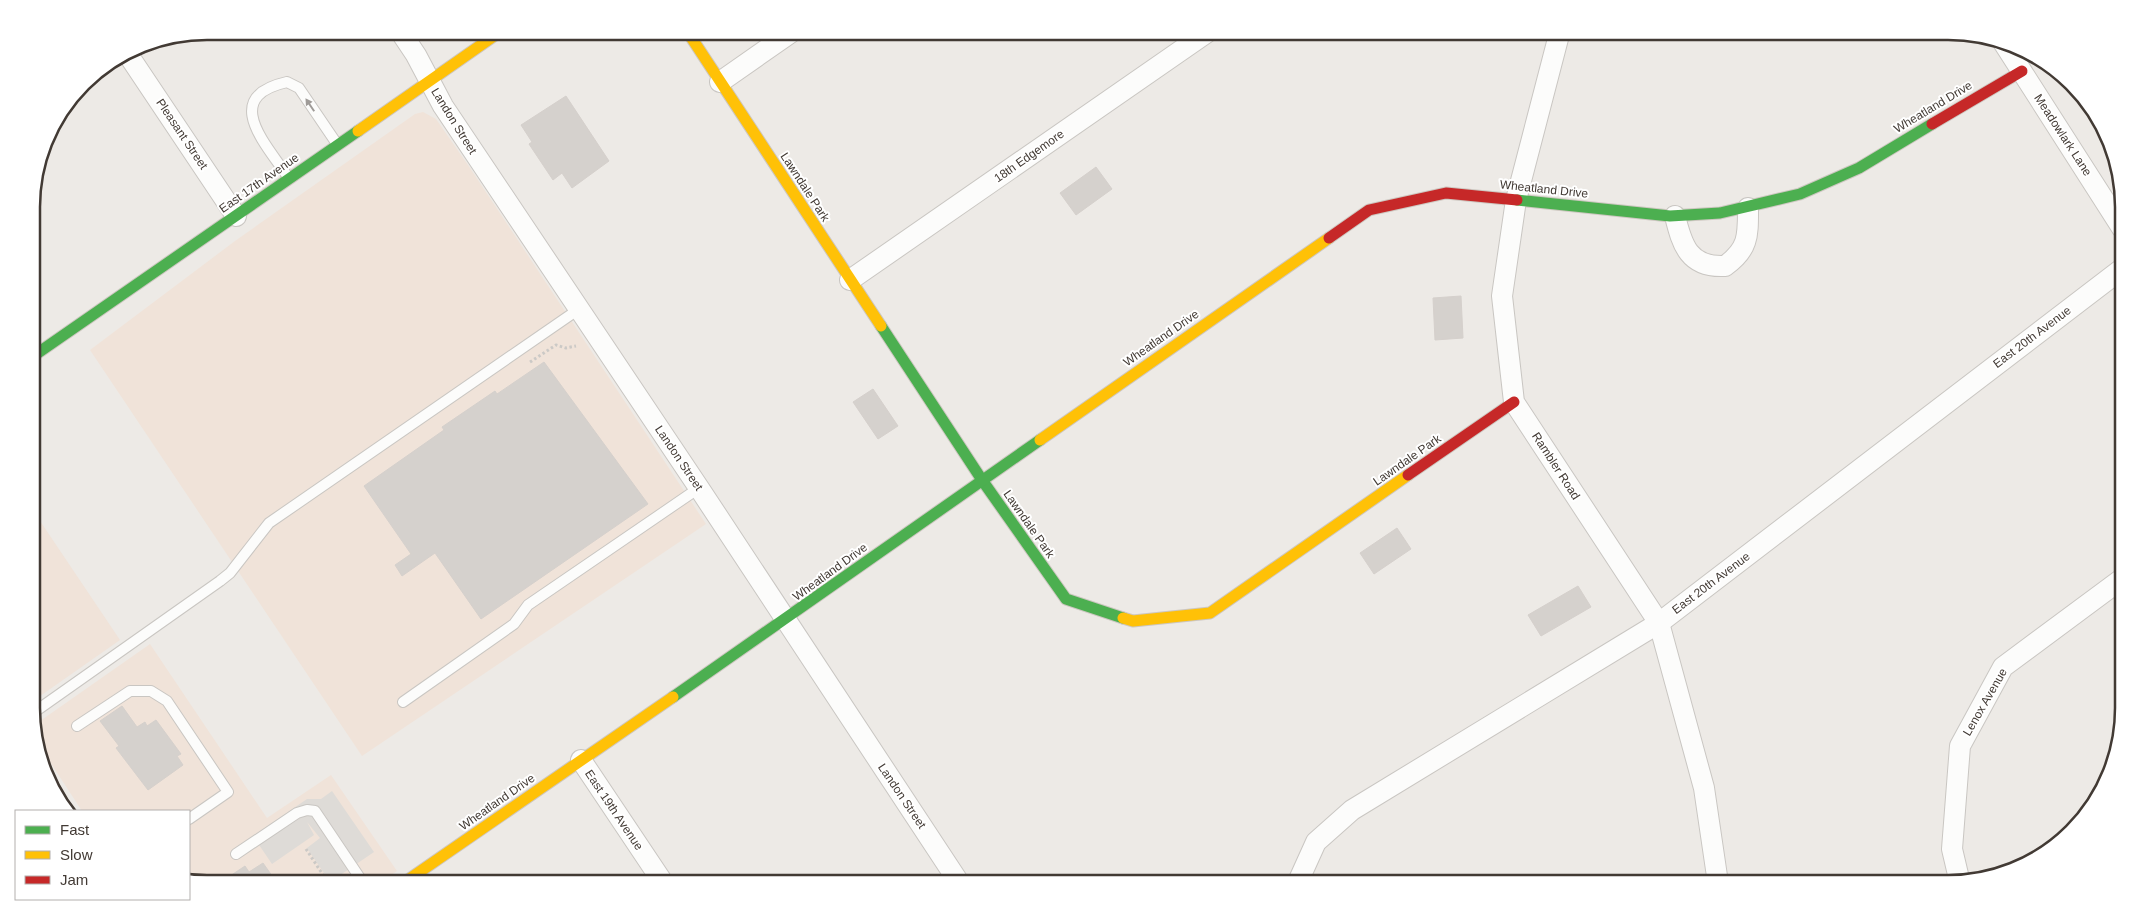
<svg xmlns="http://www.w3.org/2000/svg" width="2155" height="915" font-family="Helvetica,sans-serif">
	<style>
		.commercial { fill: #f0e3d9 }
		.parking { fill: #dedbd7 }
		.building { fill: #d5d1cd; stroke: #d5d0cc }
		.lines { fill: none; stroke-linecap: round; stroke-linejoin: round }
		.lane-casing { stroke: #c9c6c2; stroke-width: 12 }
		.street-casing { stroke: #c9c6c2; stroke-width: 22 }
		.fast-casing { stroke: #cdc7c0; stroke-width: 13 }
		.slow-casing { stroke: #cdc7c0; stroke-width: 13 }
		.jam-casing { stroke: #cdc7c0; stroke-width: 13 }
		.path { stroke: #cbc9c6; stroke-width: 3; stroke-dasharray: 2.5 2.5; stroke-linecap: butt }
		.lane { stroke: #fcfcfb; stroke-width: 10 }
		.street { stroke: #fcfcfb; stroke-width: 20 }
		.fast { stroke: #4caf50; stroke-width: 11 }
		.slow { stroke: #ffc107; stroke-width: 11 }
		.jam { stroke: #c62828; stroke-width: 11 }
		.oneway { fill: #9f9b98 }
		.labels { text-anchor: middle; stroke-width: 4; stroke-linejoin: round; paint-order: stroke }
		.street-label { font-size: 12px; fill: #423a34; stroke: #fff }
		.rim { fill: none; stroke: #423a34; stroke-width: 2.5 }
	</style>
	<rect width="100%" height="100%" fill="#edeae6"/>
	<!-- commercial -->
	<g class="commercial">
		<polygon points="423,112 436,119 468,165 706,524 362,756 90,350 235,241 415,114"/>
		<polygon points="32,509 120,640 33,701"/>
		<polygon points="150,644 267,818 331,775 397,871 378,884 207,884 189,880 189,811 82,811 37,742 33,726"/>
	</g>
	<!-- parking -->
	<polygon class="parking" points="332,791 374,852 330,882 307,848 320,838 307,822 314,835 272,864 253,836 307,799 321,799"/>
	<!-- building -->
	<g class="building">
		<polygon points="566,96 609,161 572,188 562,173 553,180 529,144 532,142 521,125"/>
		<polygon points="1096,167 1112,189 1076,215 1060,193"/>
		<polygon points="1461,296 1463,338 1435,340 1433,298"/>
		<polygon points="544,362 648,504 481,619 435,553 402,576 395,565 411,554 364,486 444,430 442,427 495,391 497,394"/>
		<polygon points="873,389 898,426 878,439 853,402"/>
		<polygon points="1397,528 1411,549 1374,574 1360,553"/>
		<polygon points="1578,586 1591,607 1541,636 1528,615"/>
		<polygon points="122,706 137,727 145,722 147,726 156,720 181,754 177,756 183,765 148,790 116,748 119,746 100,721"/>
		<polygon points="263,863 275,880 270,884 227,884 224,880 245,866 249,872"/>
	</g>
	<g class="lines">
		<!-- lane casing -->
		<g class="lane-casing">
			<g id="lane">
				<path d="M288 177C266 144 220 97 287 82L299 88 337 144"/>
				<polyline points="403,702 514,624 528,605 699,488"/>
				<polyline points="33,713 220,581 230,573 269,523 579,309"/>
				<polyline points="77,726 130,691 151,691 167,701 228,792 189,819"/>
				<polyline points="236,854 297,813 307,810 315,811 364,884"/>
			</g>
		</g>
		<!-- street casing -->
		<g class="street-casing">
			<g id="street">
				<polyline points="400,31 416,55 443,106 699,488 960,884"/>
				<polyline points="1560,31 1516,200 1502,296 1514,402 1659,623 1704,788 1718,883"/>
				<polyline points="2003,42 2122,228"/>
				<polyline points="127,53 236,216"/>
				<polyline points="720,82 793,31"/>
				<path d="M1675 216C1682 245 1689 268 1725 266 1749 249 1748 235 1748 208"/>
				<polyline points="850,280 1209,31"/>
				<polyline points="581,760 664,884"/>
				<polyline points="1960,883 1952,849 1960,746 2003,667 2123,578"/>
				<polyline points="1297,884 1316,842 1352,810 1659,623 2123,268"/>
			</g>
		</g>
		<!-- fast casing -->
		<g class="fast-casing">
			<g id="fast">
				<polyline points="1517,200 1670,216 1720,213 1800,194 1859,168 1932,124"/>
				<polyline points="881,326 982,480 1066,599 1123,618"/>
				<polyline points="32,357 358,131"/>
				<polyline points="673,697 1040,440"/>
			</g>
		</g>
		<!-- slow casing -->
		<g class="slow-casing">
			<g id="slow">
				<polyline points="687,31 881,326"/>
				<polyline points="358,131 501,31"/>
				<polyline points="1040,440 1329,238"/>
				<polyline points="1123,618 1133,621 1210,613 1408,475"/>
				<polyline points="402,884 673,697"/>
			</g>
		</g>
		<!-- jam casing -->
		<g class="jam-casing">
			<g id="jam">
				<polyline points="1932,124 2022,71"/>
				<polyline points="1329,238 1369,210 1446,193 1517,200"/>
				<polyline points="1408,475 1514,402"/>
			</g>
		</g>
		<!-- path -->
		<g class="path">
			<polyline points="530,362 556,345 566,348 576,346"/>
			<polyline points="306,849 329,884"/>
		</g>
		<!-- lane -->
		<use href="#lane" class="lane"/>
		<!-- street -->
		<use href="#street" class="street"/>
		<!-- fast -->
		<use href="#fast" class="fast"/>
		<!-- slow -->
		<use href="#slow" class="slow"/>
		<!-- jam -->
		<use href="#jam" class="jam"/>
	</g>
	<!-- one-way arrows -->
	<defs><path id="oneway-solid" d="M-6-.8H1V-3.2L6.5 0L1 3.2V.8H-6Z" transform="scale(1.25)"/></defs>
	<use class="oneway" href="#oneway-solid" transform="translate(310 105) rotate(-124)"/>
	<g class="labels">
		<!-- street labels -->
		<g class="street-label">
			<text transform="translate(1933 107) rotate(-31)" y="4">Wheatland Drive</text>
			<text transform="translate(454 121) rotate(58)" y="4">Landon Street</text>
			<text transform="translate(182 134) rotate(56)" y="4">Pleasant Street</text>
			<text transform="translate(2063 135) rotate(57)" y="4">Meadowlark Lane</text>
			<text transform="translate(1029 156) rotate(-35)" y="4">18th Edgemore</text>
			<text transform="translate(259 183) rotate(-35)" y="4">East 17th Avenue</text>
			<text transform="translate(805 187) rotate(57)" y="4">Lawndale Park</text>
			<text transform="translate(1544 189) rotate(6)" y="4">Wheatland Drive</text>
			<text transform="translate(2032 337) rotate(-37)" y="4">East 20th Avenue</text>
			<text transform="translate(1161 338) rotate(-35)" y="4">Wheatland Drive</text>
			<text transform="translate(679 458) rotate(56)" y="4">Landon Street</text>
			<text transform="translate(1407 460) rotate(-35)" y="4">Lawndale Park</text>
			<text transform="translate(1556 466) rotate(57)" y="4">Rambler Road</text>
			<text transform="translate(1029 524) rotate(55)" y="4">Lawndale Park</text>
			<text transform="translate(830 572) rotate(-36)" y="4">Wheatland Drive</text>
			<text transform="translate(1711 583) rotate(-37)" y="4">East 20th Avenue</text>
			<text transform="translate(1985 702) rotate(-60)" y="4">Lenox Avenue</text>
			<text transform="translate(902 796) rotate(56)" y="4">Landon Street</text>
			<text transform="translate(497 802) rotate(-35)" y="4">Wheatland Drive</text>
			<text transform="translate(614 810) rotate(56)" y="4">East 19th Avenue</text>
		</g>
	</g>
	<!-- crop -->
	<path d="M0 0H2155V915H0ZM207 40H1948A167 167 0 0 1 2115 207V708A167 167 0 0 1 1948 875H207A167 167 0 0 1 40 708V207A167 167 0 0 1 207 40Z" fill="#fff" fill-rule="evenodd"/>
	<path class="rim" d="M207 40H1948A167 167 0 0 1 2115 207V708A167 167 0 0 1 1948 875H207A167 167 0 0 1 40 708V207A167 167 0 0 1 207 40Z"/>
	<!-- legend -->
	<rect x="15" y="810" width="175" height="90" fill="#ffffff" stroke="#b3b0ae"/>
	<rect x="25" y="826" width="25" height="8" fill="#4caf50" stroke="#b3b0ae"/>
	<text x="60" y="835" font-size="15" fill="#423a34">Fast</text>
	<rect x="25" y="851" width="25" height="8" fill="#ffc107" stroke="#b3b0ae"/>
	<text x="60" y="860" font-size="15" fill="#423a34">Slow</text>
	<rect x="25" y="876" width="25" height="8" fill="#c62828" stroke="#b3b0ae"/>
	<text x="60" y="885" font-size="15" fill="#423a34">Jam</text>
</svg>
